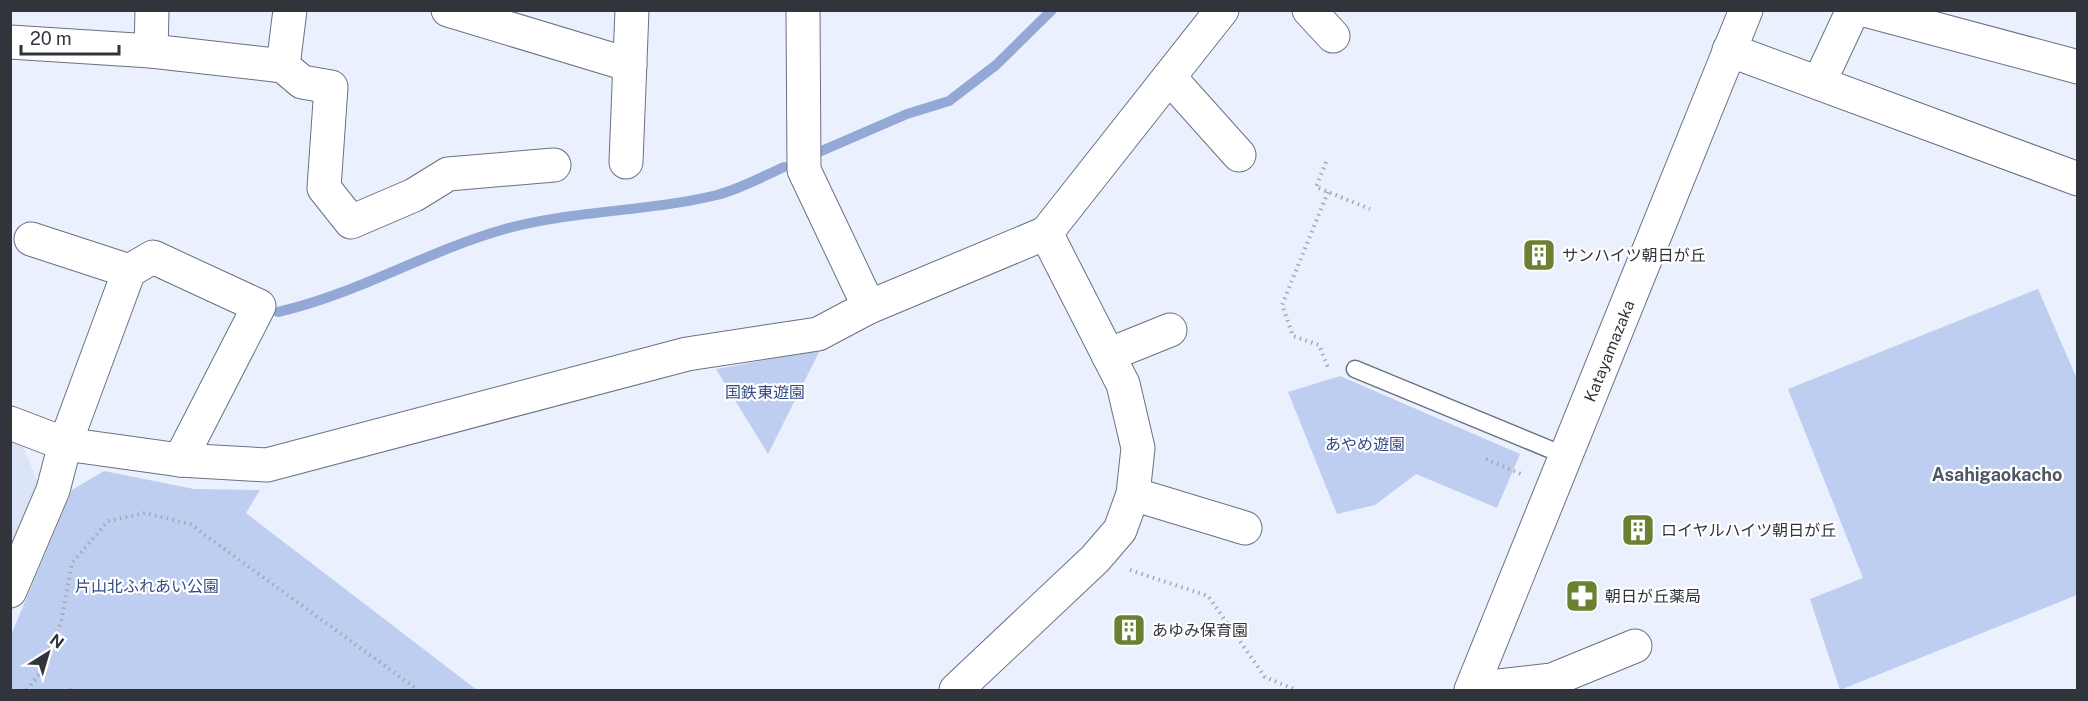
<svg xmlns="http://www.w3.org/2000/svg" width="2088" height="701" font-family="'Public Sans','Noto Sans JP',sans-serif">
	<style>
		.built { fill: #dce5f8 }
		.green { fill: #becef1 }
		.lines { fill: none; stroke-linecap: round; stroke-linejoin: round }
		.stream { stroke: #93a8d5; stroke-width: 10 }
		.lane-casing { stroke: #6a7180; stroke-width: 19 }
		.street-casing { stroke: #6a7180; stroke-width: 35 }
		.secondary-casing { stroke: #6a7180; stroke-width: 35 }
		.path { stroke: #a3a8b2; stroke-width: 4; stroke-dasharray: 1.5 4.5; stroke-linecap: butt }
		.lane { stroke: #fff; stroke-width: 16 }
		.street { stroke: #fff; stroke-width: 33 }
		.secondary { stroke: #fff; stroke-width: 33 }
		.labels { text-anchor: middle; stroke-width: 4.5; stroke-linejoin: round; paint-order: stroke }
		.poi-label { font-size: 16px; fill: #31343a; stroke: #fff; text-anchor: start }
		.street-label { font-size: 16px; fill: #31343a; stroke: #fff }
		.park-label { font-size: 16px; fill: #344b84; stroke: #fff }
		.neighbourhood-label { font-size: 18px; font-weight: bold; fill: #505664; stroke: #fff }
	</style>
	<rect width="100%" height="100%" fill="#eaf0fd"/>
	<!-- built -->
	<polygon class="built" points="11,440 22,444 38,483 11,547"/>
	<!-- green -->
	<g class="green">
		<polygon points="2038,289 2077,379 2077,595 1840,690 1810,599 1863,578 1788,389"/>
		<polygon points="820,350 768,454 716,369"/>
		<polygon points="1340,376 1520,454 1497,508 1416,474 1375,505 1337,514 1288,392"/>
		<polygon points="104,471 194,489 260,490 246,513 477,690 11,690 11,635 72,490"/>
	</g>
	<g class="lines">
		<!-- stream -->
		<g class="stream">
			<polyline points="819,152 907,114 949,101 996,65 1052,10"/>
			<path d="M278 312C357 294 427 251 505 229 574 210 647 212 717 195 740 189 762 177 784 167"/>
		</g>
		<!-- lane casing -->
		<g class="lane-casing">
			<polyline id="lane" points="1355,369 1566,456"/>
		</g>
		<!-- street casing -->
		<g class="street-casing">
			<g id="street">
				<polyline points="448,10 630,65"/>
				<polyline points="803,10 804,170 869,307"/>
				<polyline points="1309,10 1333,36"/>
				<polyline points="1865,10 2078,67"/>
				<polyline points="10,42 151,51 283,66 290,10"/>
				<polyline points="1729,50 2078,179"/>
				<polyline points="151,51 152,10"/>
				<polyline points="283,66 302,82 331,87 324,188 351,222 414,195 448,174 554,165"/>
				<polyline points="1170,78 1239,155"/>
				<polyline points="1819,83 1853,10"/>
				<polyline points="626,162 632,10"/>
				<polyline points="31,239 129,271"/>
				<polyline points="1108,355 1170,330"/>
				<polyline points="10,423 65,444 180,460 267,465 687,354 818,334 869,307 1046,233 1222,10"/>
				<polyline points="65,444 129,271 153,257 259,306 180,460"/>
				<polyline points="1133,494 1245,528"/>
				<polyline points="1472,689 1552,680 1635,646"/>
				<polyline points="956,690 1095,559 1120,530 1133,494 1138,448 1123,384 1046,233"/>
			</g>
		</g>
		<!-- secondary casing -->
		<g class="secondary-casing">
			<g id="secondary">
				<polyline points="10,591 53,490 65,444"/>
				<polyline points="1471,690 1746,10"/>
			</g>
		</g>
		<!-- path -->
		<g class="path">
			<polyline points="1326,162 1316,187 1370,209"/>
			<polyline points="1328,192 1282,305 1293,336 1319,345 1329,370"/>
			<polyline points="1486,459 1521,474"/>
			<polyline points="1130,570 1208,596 1265,677 1296,690"/>
			<polyline points="27,690 40,673 61,622 72,563 108,521 145,513 190,524 418,690"/>
			<polyline points="71,690 72,689"/>
		</g>
		<!-- lane -->
		<use href="#lane" class="lane"/>
		<!-- street -->
		<use href="#street" class="street"/>
		<!-- secondary -->
		<use href="#secondary" class="secondary"/>
	</g>
	<!-- icons -->
	<defs>
		<g id="building-square" transform="scale(1.725)"><rect x="-9" y="-9" width="18" height="18" rx="4" fill="#6b8132" stroke="#fff"/><path d="M-4-6H4V6H1V3H-1V6H-4ZM-2.5-4.3h1.7v1.8h-1.7ZM.8-4.3h1.7v1.8H.8ZM-2.5-1h1.7V.8h-1.7ZM.8-1h1.7V.8H.8Z" fill="#fff"/></g>
		<g id="pharmacy-square" transform="scale(1.725)"><rect x="-9" y="-9" width="18" height="18" rx="4" fill="#6b8132" stroke="#fff"/><path d="M-2-6h4v4h4v4h-4v4h-4v-4h-4v-4h4Z" fill="#fff"/></g>
	</defs>
	<g fill-rule="evenodd">
		<use href="#building-square" x="1539" y="255"/>
		<use href="#building-square" x="1638" y="530"/>
		<use href="#pharmacy-square" x="1582" y="596"/>
		<use href="#building-square" x="1129" y="630"/>
	</g>
	<g class="labels">
		<!-- poi labels -->
		<g class="poi-label">
			<text x="1562" y="261">サンハイツ朝日が丘</text>
			<text x="1661" y="536">ロイヤルハイツ朝日が丘</text>
			<text x="1605" y="602">朝日が丘薬局</text>
			<text x="1152" y="636">あゆみ保育園</text>
		</g>
		<!-- street labels -->
		<g class="street-label">
			<text transform="translate(1609 351) rotate(-68)" y="6">Katayamazaka</text>
		</g>
		<!-- park labels -->
		<g class="park-label">
			<text x="765" y="398">国鉄東遊園</text>
			<text x="1365" y="450">あやめ遊園</text>
			<text x="147" y="592">片山北ふれあい公園</text>
		</g>
		<!-- neighbourhood labels -->
		<g class="neighbourhood-label">
			<text x="1997" y="481">Asahigaokacho</text>
		</g>
	</g>
	<!-- border -->
	<rect width="2088" height="701" fill="none" stroke="#31343a" stroke-width="24"/>
	<!-- north arrow -->
	<g transform="translate(48 653) rotate(37)" stroke="#ffffff" stroke-width="4.5" paint-order="stroke">
	<path d="M0-4.5L10 22L0 15L-10 22Z" fill="#31343a"/>
	<text y="-9" font-size="16" font-weight="bold" text-anchor="middle" fill="#31343a">N</text>
	</g>
	<!-- scale -->
	<path d="M21 45v9h98v-9" fill="none" stroke="#31343a" stroke-width="3"/>
	<text x="30" y="45" font-size="18" fill="#31343a" stroke="#ffffff" stroke-width="4.5" paint-order="stroke">20 m</text>
</svg>
